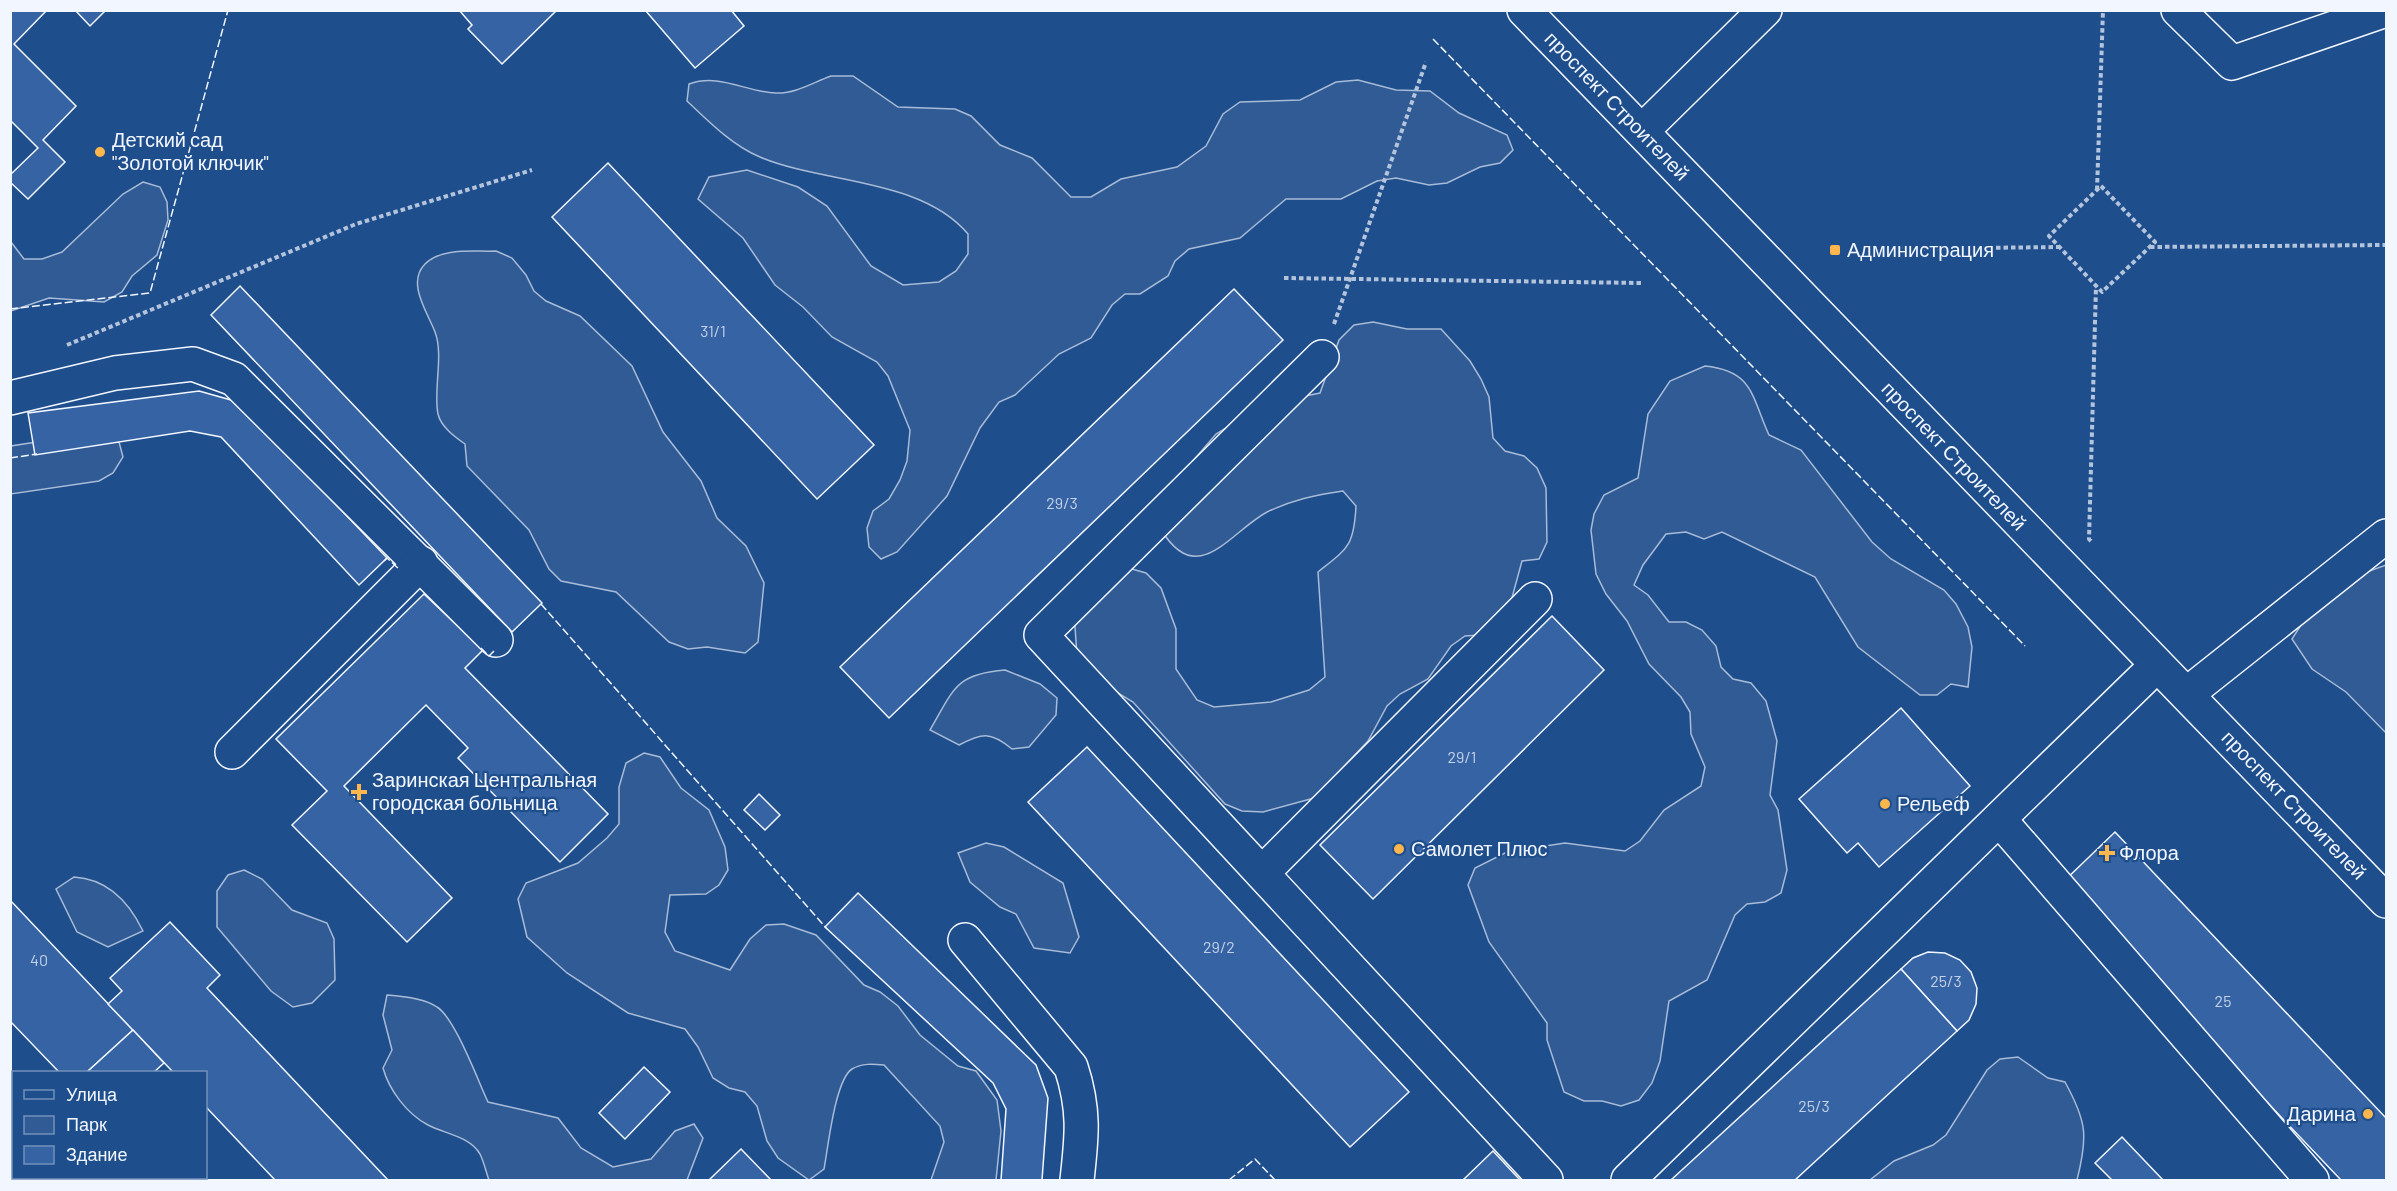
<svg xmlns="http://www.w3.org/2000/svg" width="2397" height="1191" font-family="Barlow,sans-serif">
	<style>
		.green { fill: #305b95; stroke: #a8bbd7; stroke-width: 1.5 }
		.building { fill: #3563a3; stroke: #f2f6ff; stroke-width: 1.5 }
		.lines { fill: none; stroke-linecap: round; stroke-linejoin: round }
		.minor-casing { stroke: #f2f6ff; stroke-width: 36 }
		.path { stroke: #b3c4dc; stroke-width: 4; stroke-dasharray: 4.5 3; stroke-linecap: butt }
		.minor { stroke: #1f4e8c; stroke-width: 33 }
		.fence { stroke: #f2f6ff; stroke-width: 1.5; stroke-dasharray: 8 3; stroke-linecap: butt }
		.poi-dot { fill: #ffb74d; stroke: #1f4e8c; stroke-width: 2 }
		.labels { text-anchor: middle; stroke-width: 4.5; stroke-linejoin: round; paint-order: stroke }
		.number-label { font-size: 16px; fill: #c3d1e8 }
		.street-label { font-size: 20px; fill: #f2f6ff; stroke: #1f4e8c }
		.poi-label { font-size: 20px; fill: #f2f6ff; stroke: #1f4e8c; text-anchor: start }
	</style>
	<rect width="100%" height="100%" fill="#1f4e8c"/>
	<!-- green -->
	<g class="green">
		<path d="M831 76H853L898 107 955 109 971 116 1000 145 1032 158 1071 197H1091L1121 179 1177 167 1206 146 1223 114 1240 102 1300 100 1336 82 1358 80 1396 90 1430 91 1459 113 1507 135 1513 150 1500 163 1480 167 1447 183 1429 185 1396 178 1377 181 1341 199H1286L1240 238 1189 249 1175 261 1168 276 1140 294H1125L1112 305 1091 338 1059 354 1015 395 999 402 980 428 947 496 897 552 881 559 869 547 867 528 873 511 889 499 900 480 907 461 909 441 910 430 888 376 877 362 832 337 803 307 775 285 743 238 698 199 709 177 747 170 798 187 827 206 871 266 903 285 939 282 956 271 968 254V234C921 178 824 184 760 157 733 146 709 122 687 101L689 84C720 73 745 92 776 93 795 94 814 82 831 76Z"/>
		<polygon points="143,182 160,187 167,202 168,220 157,255 132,276 122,292 104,302 49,298 11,311 11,242 24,259 42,259 62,252 123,194"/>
		<path d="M496 251 512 258 526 275 534 291 546 301 580 316 632 366 663 432 701 481 717 518 746 546 764 583 758 642 745 653 707 647 688 649 669 642 616 592 561 581 549 569 529 530 467 466 465 444C455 437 441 427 438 414 433 390 444 355 435 332 428 313 406 283 425 264 442 247 474 252 496 251Z"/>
		<path d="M1373 322 1407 329H1441L1470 361 1481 379 1489 397 1493 438 1505 451 1524 456 1537 468 1546 488 1547 542 1539 559 1522 561 1507 616 1481 635 1465 636 1451 646 1428 679 1400 694 1387 706 1368 741 1314 798 1263 812 1242 811 1225 804 1133 702 1085 673 1077 656 1074 612 1111 563 1146 573 1161 588 1176 629V669L1197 700 1214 707 1271 702 1309 690 1325 677 1318 572C1348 548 1354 546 1356 506L1343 491C1315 495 1292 500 1267 512 1230 532 1198 589 1162 531L1179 477 1216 434 1265 404 1320 393 1339 340 1354 325Z"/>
		<path d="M1705 366C1753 371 1751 395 1769 435L1801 450 1872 542 1891 559 1944 590 1956 604 1968 627 1972 647 1968 687 1951 684 1937 695H1920L1858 647 1815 577 1722 532 1704 539 1686 532 1666 534 1643 565 1634 585 1648 595 1669 622H1686L1702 630 1716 646 1721 667 1733 679 1751 683 1766 701 1777 741 1770 795 1778 810 1787 870 1781 893 1765 902 1747 904 1735 915 1707 980 1669 1001 1660 1061 1652 1083 1639 1100 1621 1106 1602 1101H1584L1564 1092 1547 1040V1023L1489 942 1468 885 1475 868 1507 852 1565 843 1625 851 1640 841 1664 810 1701 786 1705 767 1691 734 1690 712 1681 697 1649 664 1627 621 1606 594 1596 574 1591 530 1594 514 1604 495 1638 478 1648 414 1670 381Z"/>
		<polygon points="43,441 119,442 123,457 113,473 99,481 11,494 11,446"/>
		<polygon points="2386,565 2386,733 2346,692 2312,669 2292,639 2317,600 2361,574"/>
		<path d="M1005 670 1040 684 1057 698 1056 715 1029 747 1012 749C990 731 982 733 959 745L930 730C954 689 955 674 1005 670Z"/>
		<path d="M644 753 660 757 681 788 709 810 725 847 728 870 719 885 706 894 670 895 665 932 675 951 730 970 750 939 766 925 784 924 816 935 864 985 880 992 898 1006 920 1035 958 1066 976 1071 997 1100 1001 1131 996 1180H931L944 1142 940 1126 884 1065C873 1064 862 1063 852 1069 835 1080 828 1148 824 1169L809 1180 778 1158 767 1141 757 1106 745 1092 729 1088 713 1078 698 1047 685 1029 628 1013 567 973 527 937 518 899 526 883 578 863 607 838 619 824V787L626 763Z"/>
		<polygon points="986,843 1004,847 1063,883 1079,937 1070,953 1034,948 1016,914 1000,907 970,882 958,853"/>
		<polygon points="244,870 262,879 292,910 327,923 334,939 335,980 312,1003 293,1007 271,991 217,927 217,891 228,875"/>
		<path d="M74 877C108 879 129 902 143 931L108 947 77 932 56 889Z"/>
		<path d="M387 995C402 996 424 998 437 1007 455 1018 478 1081 488 1102L558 1118 581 1148 613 1167 651 1159 675 1131 694 1124 703 1138 687 1180H489C486 1172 484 1162 480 1154 469 1136 445 1134 428 1125 407 1114 389 1090 383 1068L392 1050 383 1015Z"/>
		<path d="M2018 1057 2048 1078 2065 1082C2087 1122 2088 1136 2077 1180H1870L1894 1161 1933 1145 1946 1135 1987 1070 2000 1059Z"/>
	</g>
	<!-- building -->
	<g class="building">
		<polygon points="10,10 47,10 14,44 76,106 43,140 65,162 28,199 10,182 10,175 38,148 10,120"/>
		<polygon points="75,10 106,10 90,26"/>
		<polygon points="459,10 557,10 502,64 468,29 472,25"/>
		<polygon points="645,10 731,10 744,26 695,68"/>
		<polygon points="608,163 874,445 817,499 552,217"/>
		<polygon points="240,286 542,603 512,632 211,315"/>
		<polygon points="1234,289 1283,340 889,718 840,667"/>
		<polygon points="199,391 238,402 387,558 359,585 221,437 190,431 35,455 28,413"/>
		<polygon points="424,594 483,650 465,668 608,814 560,862 458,758 468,748 426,705 344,786 452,898 407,942 292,825 327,791 276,739"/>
		<polygon points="1552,616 1604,670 1373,899 1320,845"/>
		<polygon points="1901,708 1970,786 1879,867 1858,843 1847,853 1799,799"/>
		<polygon points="1087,747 1409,1092 1350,1147 1028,802"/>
		<polygon points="759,794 780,815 765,830 744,810"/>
		<polygon points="2115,832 2386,1118 2386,1180 2341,1180 2060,885"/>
		<polygon points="858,893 1036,1065 1048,1098 1042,1180 1001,1180 1006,1109 993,1083 825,927"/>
		<polygon points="10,900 133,1030 87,1072 59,1072 10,1021"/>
		<polygon points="170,922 220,975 207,988 388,1180 275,1180 206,1107 206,1072 173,1072 108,1004 122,991 110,978"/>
		<polygon points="1928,952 1945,953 1960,960 1971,972 1977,988 1976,1004 1969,1020 1957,1031 1901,969 1913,958"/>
		<polygon points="1901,969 1957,1031 1795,1180 1671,1180"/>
		<polygon points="133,1030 164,1063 154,1072 87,1072"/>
		<polygon points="644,1067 670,1092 625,1139 599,1113"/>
		<polygon points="2122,1137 2163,1180 2112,1180 2095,1163"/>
		<polygon points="741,1149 771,1180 709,1180"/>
		<polygon points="1493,1151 1520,1180 1463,1180"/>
		<polygon points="10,1153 14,1156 14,1178 33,1178 36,1180 10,1180"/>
	</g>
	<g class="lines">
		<!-- minor casing -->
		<g class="minor-casing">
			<g id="minor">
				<polyline points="1524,10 2386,901"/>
				<polyline points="2178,10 2232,63 2386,10"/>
				<polyline points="1642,131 1765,10"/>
				<polyline points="1322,357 1041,635 1546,1180"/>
				<polyline points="10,398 115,373 193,364 234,379 496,640"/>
				<polyline points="2187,694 2386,536"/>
				<polyline points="232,752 421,563"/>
				<polyline points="1999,819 2312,1180"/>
				<polyline points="1262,873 1535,599"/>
				<path d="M965 940 1071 1067C1085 1110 1082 1136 1077 1180"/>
				<polyline points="1628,1180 2157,665"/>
			</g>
		</g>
		<!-- path -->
		<g class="path">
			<polygon points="2101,186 2155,242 2102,292 2049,236"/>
			<polyline points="2097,190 2103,10"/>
			<polyline points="2150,247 2386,245"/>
			<polyline points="1891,249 2059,247"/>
			<polyline points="1284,278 1641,283"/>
			<polyline points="1334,324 1426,62"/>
			<polyline points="67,345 356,224 532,170"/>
			<polyline points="2091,541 2089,539 2096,286"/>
		</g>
		<!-- minor -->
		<use href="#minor" class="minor"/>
		<!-- fence -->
		<g class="fence">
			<polyline points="1433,39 2025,646"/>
			<polyline points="10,309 150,293 228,10"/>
			<polyline points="10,458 37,454"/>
			<polyline points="384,561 387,558 399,569"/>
			<polyline points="541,604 827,929"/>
			<polyline points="481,648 489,656 494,651"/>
			<polyline points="1229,1180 1255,1159 1275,1180"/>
		</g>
	</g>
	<!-- markers -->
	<g class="poi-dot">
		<circle cx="100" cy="152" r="6"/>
		<rect x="1829" y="244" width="12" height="12" rx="3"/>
		<path d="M356 783h6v6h6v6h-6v6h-6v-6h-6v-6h6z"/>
		<circle cx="1885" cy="804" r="6"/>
		<circle cx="1399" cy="849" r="6"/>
		<path d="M2104 844h6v6h6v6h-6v6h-6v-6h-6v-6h6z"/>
		<circle cx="2368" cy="1114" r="6"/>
	</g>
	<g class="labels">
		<!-- number labels -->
		<g class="number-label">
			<text x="713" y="337">31/1</text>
			<text x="1062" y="509">29/3</text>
			<text x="1462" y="763">29/1</text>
			<text x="1219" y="953">29/2</text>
			<text x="39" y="966">40</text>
			<text x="1946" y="987">25/3</text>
			<text x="2223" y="1007">25</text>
			<text x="1814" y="1112">25/3</text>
		</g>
		<!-- street labels -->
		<g class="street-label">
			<text transform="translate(1617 106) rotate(46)" y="7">проспект Строителей</text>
			<text transform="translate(1954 456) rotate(46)" y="7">проспект Строителей</text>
			<text transform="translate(2294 805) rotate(46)" y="7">проспект Строителей</text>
		</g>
		<!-- poi labels -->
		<g class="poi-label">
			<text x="112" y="147">Детский сад<tspan x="112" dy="23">"Золотой ключик"</tspan></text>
			<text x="1847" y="257">Администрация</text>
			<text x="372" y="787">Заринская Центральная<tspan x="372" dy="23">городская больница</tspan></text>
			<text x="1897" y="811">Рельеф</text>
			<text x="1411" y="856">Самолет Плюс</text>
			<text x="2119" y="860">Флора</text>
			<text x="2356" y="1121" text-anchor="end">Дарина</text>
		</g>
	</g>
	<!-- border -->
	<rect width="2397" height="1191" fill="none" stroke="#f2f6ff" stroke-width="24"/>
	<!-- legend -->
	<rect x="12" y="1071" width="195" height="108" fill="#1f4e8c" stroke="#7391ba" stroke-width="1.5"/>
	<rect x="24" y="1090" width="30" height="9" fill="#1f4e8c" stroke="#7391ba" stroke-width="1.5"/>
	<text x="66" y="1101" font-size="18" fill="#f2f6ff">Улица</text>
	<rect x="24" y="1116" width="30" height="18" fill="#305b95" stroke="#7391ba" stroke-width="1.5"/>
	<text x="66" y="1131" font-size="18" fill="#f2f6ff">Парк</text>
	<rect x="24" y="1146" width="30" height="18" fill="#3563a3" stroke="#7391ba" stroke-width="1.5"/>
	<text x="66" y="1161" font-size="18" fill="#f2f6ff">Здание</text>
</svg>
